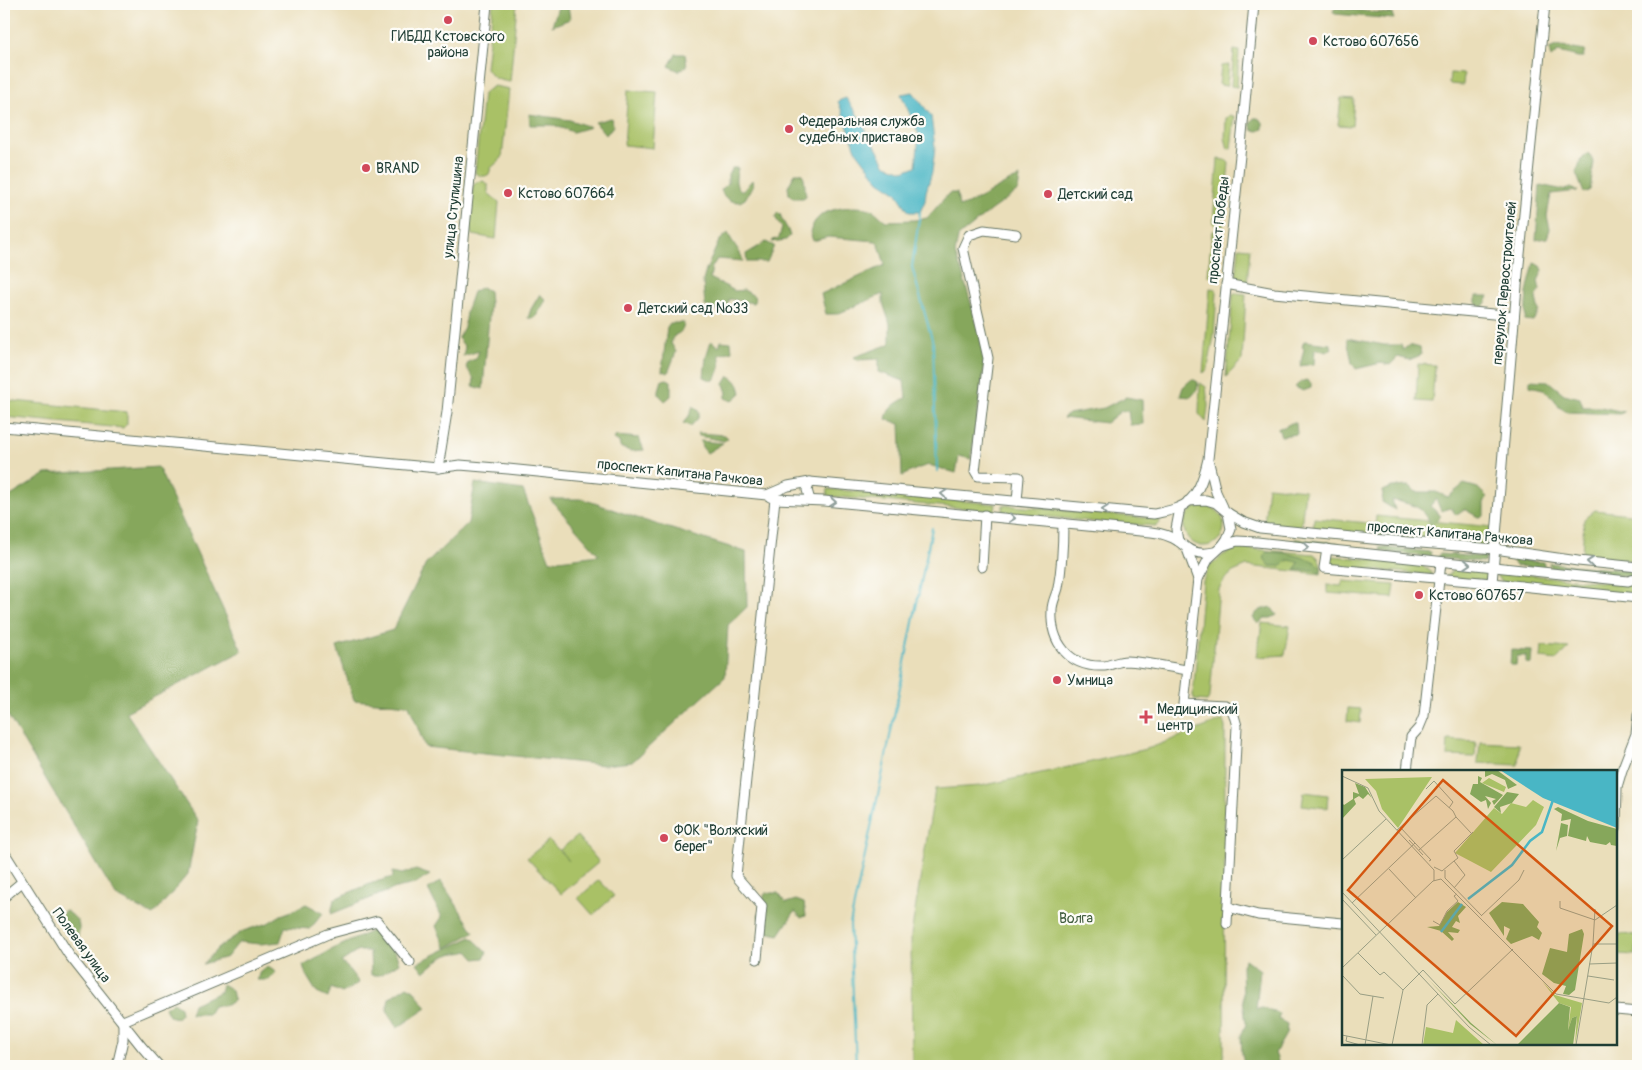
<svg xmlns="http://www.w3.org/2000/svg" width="1642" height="1070" font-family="Pangolin,sans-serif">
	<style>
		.green { fill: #a9c166; stroke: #647f4d }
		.forest { fill: #86a75b; stroke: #527248 }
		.water { fill: #49b6c5; stroke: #347a7c }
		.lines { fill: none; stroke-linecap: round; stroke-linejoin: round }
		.stream { stroke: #49b6c5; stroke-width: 2 }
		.minor-casing { stroke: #667563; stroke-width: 11 }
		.minor { stroke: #fff; stroke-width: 9 }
		.oneway { stroke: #8f9e9a }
		.poi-dot { fill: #d1495b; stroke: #fdfcf7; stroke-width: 2 }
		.labels { text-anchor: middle; stroke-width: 4.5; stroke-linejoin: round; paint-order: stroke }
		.poi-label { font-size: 14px; fill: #1f3d34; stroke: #fdfcf7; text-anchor: start }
		.street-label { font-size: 14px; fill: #1f3d34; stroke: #fdfcf7 }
		.park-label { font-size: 14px; fill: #425e40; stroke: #fdfcf7 }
		.inset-river { fill: none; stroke: #49b6c5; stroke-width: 2.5 }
		.inset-road { fill: none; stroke: #999e84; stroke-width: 1 }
		.view { fill: #d45610; fill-opacity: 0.15; stroke: #d45610; stroke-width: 2.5 }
		.inset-edge { fill: none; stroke: #1f3d34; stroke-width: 2.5 }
	</style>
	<rect width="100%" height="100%" fill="#fdfcf7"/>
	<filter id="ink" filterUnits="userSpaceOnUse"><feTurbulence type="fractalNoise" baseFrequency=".02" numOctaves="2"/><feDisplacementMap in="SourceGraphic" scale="10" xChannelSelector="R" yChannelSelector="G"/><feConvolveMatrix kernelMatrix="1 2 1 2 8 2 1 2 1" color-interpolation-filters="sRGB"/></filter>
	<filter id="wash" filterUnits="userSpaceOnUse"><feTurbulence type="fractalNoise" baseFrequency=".0096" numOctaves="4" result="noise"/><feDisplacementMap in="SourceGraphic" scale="20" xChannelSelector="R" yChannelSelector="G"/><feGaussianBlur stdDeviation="1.12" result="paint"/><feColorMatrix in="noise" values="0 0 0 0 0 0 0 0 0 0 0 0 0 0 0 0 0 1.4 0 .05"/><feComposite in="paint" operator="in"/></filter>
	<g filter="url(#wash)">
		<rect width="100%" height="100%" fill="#eadeba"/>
		<!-- green -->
		<g class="green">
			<path d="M493 4H517L510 82C498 80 493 79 486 68Z"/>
			<polygon points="1234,50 1239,51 1237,87 1231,86"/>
			<polygon points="1229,65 1227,86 1219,85 1221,66"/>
			<polygon points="1450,73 1464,74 1463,85 1449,84"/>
			<path d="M494 86 509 89 502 158 491 168 489 174C484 178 480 176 475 173L483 94 489 89Z"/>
			<polygon points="628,90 657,92 653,148 624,145"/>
			<polygon points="1341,98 1354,99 1352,126 1338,125"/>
			<polygon points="1230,115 1235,117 1231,148 1228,149 1225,138 1226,118"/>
			<polygon points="1218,159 1226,160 1229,163 1223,227 1217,226 1213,223"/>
			<polygon points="483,181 488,184 488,193 499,202 496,239 473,235 470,229 473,186 476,182"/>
			<polygon points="1212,231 1215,231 1213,260 1220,261 1219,275 1216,276 1208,276"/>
			<polygon points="1239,247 1250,248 1247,286 1239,283 1236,279"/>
			<polygon points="1210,288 1216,289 1217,292 1214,336 1208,368 1205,372 1203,373"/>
			<polygon points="1236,293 1246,294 1242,360 1226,377 1233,295"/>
			<polygon points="1418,364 1435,365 1432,402 1416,401"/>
			<polygon points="1200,383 1206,387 1208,406 1206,422 1199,414"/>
			<polygon points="4,400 127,412 127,424 123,428 4,417"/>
			<polygon points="1268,486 1305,490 1301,528 1264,524"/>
			<polygon points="828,489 996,504 995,511 827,496"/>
			<polygon points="1003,505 1159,519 1160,523 1157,526 1097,522 1003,512"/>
			<circle cx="1204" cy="526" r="20"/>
			<polygon points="1595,510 1638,515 1638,561 1582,556 1584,519"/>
			<polygon points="1376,516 1493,527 1491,546 1374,536"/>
			<polygon points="1314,518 1369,523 1368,536 1313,530"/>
			<path d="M1239 548 1314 554C1321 559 1322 566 1321 574L1247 566 1233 572 1224 580 1219 589 1210 696 1207 701 1195 700 1193 696 1203 581 1208 568 1223 555Z"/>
			<polygon points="1333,556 1419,564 1428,569 1433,575 1328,566 1328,561"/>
			<polygon points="1455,569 1487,572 1489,577 1485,580 1445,577"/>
			<polygon points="1497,572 1637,585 1638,595 1503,582 1497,577"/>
			<polygon points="1343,581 1395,585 1393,598 1327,593 1327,585 1342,586"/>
			<polygon points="1262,623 1290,626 1285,655 1257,657"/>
			<polygon points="1542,646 1569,648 1557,660 1541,658"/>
			<polygon points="1348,708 1361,709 1360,723 1347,721"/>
			<polygon points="1223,720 1225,727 1224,1066 912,1066 911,935 935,789 981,786 1087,763 1150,748"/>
			<polygon points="1448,740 1476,742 1475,757 1447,756"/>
			<polygon points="1480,742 1519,744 1518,765 1478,763"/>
			<polygon points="1304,792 1328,795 1327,808 1302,805"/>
			<polygon points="577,836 599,862 561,894 527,858 549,840 569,861 560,850"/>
			<polygon points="599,880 614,896 593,915 578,898"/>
			<polygon points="1619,934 1637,935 1636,955 1617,954"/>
		</g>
		<!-- forest -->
		<g class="forest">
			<polygon points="559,4 566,4 568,5 570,19 552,26"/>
			<polygon points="1335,8 1392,14 1394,19 1335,14 1333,11"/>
			<polygon points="1556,46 1585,51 1583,57 1578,57 1558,52 1551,58 1549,49"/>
			<polygon points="676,54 685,54 687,66 679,71 669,66"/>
			<polygon points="529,114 570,120 590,127 573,132 552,125 530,125"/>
			<polygon points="611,118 613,126 606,135 595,122"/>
			<polygon points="1254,118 1258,118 1263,122 1263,129 1258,131 1252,130 1250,123"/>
			<polygon points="1588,153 1594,162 1590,190 1584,193 1576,173 1581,160"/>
			<path d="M732 168H738C736 177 733 187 743 191L752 180 753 186 745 199 740 202C731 202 724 199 721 190L728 183V174Z"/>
			<path d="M795 173H802C806 180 804 187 806 196L803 198H793L789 194 788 187Z"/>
			<path d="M1020 177 1018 191 991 210 958 237 955 254 961 269 986 355 971 459 959 456 956 473 929 465 919 468 902 476 900 424 886 419C888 407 896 403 906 398L904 381 879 372V359L857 360 854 357 890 344V324L883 303V294L837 314H826L821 294 885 265 880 248 876 241 828 237 813 241 810 232C812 227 814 221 818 218 828 207 857 205 870 209 876 211 881 218 886 221L914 220 927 218 949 193H957L959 207C982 200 998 185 1020 177Z"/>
			<polygon points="1540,185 1564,190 1571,188 1578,191 1551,194 1547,216 1550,229 1547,238 1536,240"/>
			<path d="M778 212 780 214C782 222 788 227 790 236L786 240 772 242 773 240 779 238 782 228 775 217Z"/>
			<path d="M728 233C732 243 741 251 743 261L717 259 712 267 710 278 735 291 744 290 754 296 755 300 753 303 729 299 727 307 720 311 705 306 703 281 706 270 719 241Z"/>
			<polygon points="766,242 774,246 767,262 747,262 746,254"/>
			<polygon points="1534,263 1541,266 1543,270 1538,281 1540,290 1536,298 1539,311 1533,321 1525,320 1527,292"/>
			<polygon points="482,287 489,291 490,304 483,389 473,386 474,379 466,367 469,361 476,359 479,351 463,356 465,347 458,338 464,327 466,312 473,292"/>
			<polygon points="540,294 546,300 535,318 528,318 531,309"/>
			<polygon points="1476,296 1489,296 1487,301 1482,308 1476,303"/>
			<path d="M670 323H684C683 330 682 332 675 335L671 343 676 352 668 373 662 371 667 327Z"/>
			<polygon points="1347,338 1384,345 1401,345 1403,350 1409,345 1420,348 1421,355 1409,360 1398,357 1390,365 1381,363 1356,369 1352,363"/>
			<path d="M711 341 719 347 721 341 731 342 732 351 719 355C722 364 720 373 713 381L704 377 706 357Z"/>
			<polygon points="1304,341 1330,344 1332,348 1327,352 1315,349 1314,364 1300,366 1304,349 1302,347"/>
			<path d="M729 376C737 380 739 384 741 393L732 401 725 398 727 393 724 384Z"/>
			<polygon points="667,379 671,381 671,396 665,401 659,395 659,390 662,380"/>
			<polygon points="1192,379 1198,382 1197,390 1191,397 1180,396 1183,387"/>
			<polygon points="1306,380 1311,383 1311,388 1303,391 1295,387 1300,382"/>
			<polygon points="1530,380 1548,381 1564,394 1580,398 1583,407 1601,407 1624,412 1620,414 1567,412 1559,407 1554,399 1543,389 1530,386"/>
			<polygon points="1126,397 1142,400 1143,424 1130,425 1128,411 1121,411 1106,423 1063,418 1068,414 1104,408"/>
			<path d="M693 406C704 413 698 420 690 426L683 423 689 416Z"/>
			<polygon points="1291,423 1296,423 1297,434 1281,436 1278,428 1284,427"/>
			<polygon points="697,433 725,435 728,438 724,441 699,436"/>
			<polygon points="616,436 639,438 644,450 630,451 620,447 619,442 614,439"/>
			<polygon points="700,441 723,443 707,453 702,447"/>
			<polygon points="158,467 242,651 126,712 198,821 188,874 153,915 116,896 4,709 4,500 46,474"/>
			<polygon points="475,483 523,490 550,561 599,555 550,499 583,499 643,520 746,552 747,607 728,625 725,677 632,762 604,765 425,747 409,705 354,700 337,647 393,630 426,564 468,523"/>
			<path d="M1464 484 1478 488 1487 497 1484 503V516L1478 517 1464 509 1456 515 1451 508 1441 511 1436 499 1430 506 1441 516 1431 526C1424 505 1412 505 1392 500L1395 510 1382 502 1383 491 1392 487 1410 486 1416 492H1436L1448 497Z"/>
			<polygon points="1295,539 1338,543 1338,547 1295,543"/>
			<polygon points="1380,547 1431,552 1430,557 1381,551"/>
			<polygon points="1266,552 1286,553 1312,560 1322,568 1320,573 1313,570 1295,570 1299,562 1289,560 1280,566 1270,566 1264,558"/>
			<polygon points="1439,554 1486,557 1484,562 1439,558"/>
			<polygon points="1512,560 1543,562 1545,568 1516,566"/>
			<polygon points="1549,563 1633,571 1632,577 1550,568"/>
			<path d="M1271 607 1277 615 1271 618H1265L1258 624 1253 618C1257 610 1262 609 1271 607Z"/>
			<polygon points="1511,650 1532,651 1531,664 1526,663 1526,656 1517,656 1516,665 1510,665"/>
			<polygon points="416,870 430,875 415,884 396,888 331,914 334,899 372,883 393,877 393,872 402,874"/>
			<polygon points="441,881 474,932 446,948 436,926 442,917 428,889"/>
			<polygon points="765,893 778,893 786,903 796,900 804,903 806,916 801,918 795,911 779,935 765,932 758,915 767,910 760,907"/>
			<polygon points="306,904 323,913 310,929 285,927 280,942 260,944 239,942 227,957 203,964 219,947 243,931 268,923 281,915 292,911"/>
			<path d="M65 910C80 920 81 924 77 941L58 919Z"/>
			<polygon points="378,928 396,954 399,963 380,975 371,975 370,951 358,951 341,962 347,967 359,983 342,993 331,988 328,998 317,993 306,975 303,966 333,949"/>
			<path d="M471 937 487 952 484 958 475 959 468 951C462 954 457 952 451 954 441 956 432 966 424 972L417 963Z"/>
			<polygon points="1245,959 1260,970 1256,1009 1263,1008 1280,1014 1278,1019 1287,1024 1286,1034 1275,1053 1278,1061 1276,1066 1248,1066 1244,1062 1242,1054 1241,1036 1246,1024 1243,999 1242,965"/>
			<polygon points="268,967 276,972 269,980 257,980 260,971"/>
			<polygon points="222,984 232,990 234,1000 227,1005 213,1006 208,1014 190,1014 193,1004 220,992"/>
			<polygon points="407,986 414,990 427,1008 397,1028 387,1010 389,998"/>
			<polygon points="173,1002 180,1007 181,1014 177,1018 169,1016 165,1008"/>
		</g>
		<!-- water -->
		<polygon class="water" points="913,92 931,116 935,148 932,172 926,192 925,201 920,212 909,212 896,192 879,181 857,152 838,101 846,98 857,114 886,165 904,171 916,166 919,135 901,94"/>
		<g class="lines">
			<!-- stream -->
			<g class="stream">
				<polyline points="920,212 912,267 933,343 937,471"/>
				<polyline points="856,1066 850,924 881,781 932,528"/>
			</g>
		</g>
	</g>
	<g filter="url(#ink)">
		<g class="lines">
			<!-- minor casing -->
			<g class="minor-casing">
				<g id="minor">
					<polyline points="1545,4 1518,274 1492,583 1638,598"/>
					<polyline points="1016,234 984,230 969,235 963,248 988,358 975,471 978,476 1019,477 1017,501"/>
					<polyline points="1226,284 1274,293 1514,316"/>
					<path d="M4 427 438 468 460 465 508 469 767 495 788 486 810 482 1154 514C1162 512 1170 511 1177 508 1197 502 1204 477 1208 459L1241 146 1254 4"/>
					<polyline points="1209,463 1216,492 1223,507"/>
					<polyline points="438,468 447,412 487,4"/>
					<polyline points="810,482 807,490 810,500"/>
					<path d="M770 497 775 499 824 501 1151 532C1160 533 1170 536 1178 541 1181 543 1184 546 1187 548 1195 554 1205 554 1214 552"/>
					<polyline points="1188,501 1206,500 1216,503 1228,513 1243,522 1260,528 1372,539 1495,549 1578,561 1638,567"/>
					<path d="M1063 523C1063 544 1062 567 1058 588 1056 596 1052 602 1052 610 1050 642 1069 668 1104 666 1111 665 1119 661 1126 661 1146 662 1167 667 1187 670"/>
					<polyline points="1178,541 1176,529 1180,508"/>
					<polyline points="1222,546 1237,541 1257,542 1628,581 1638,578"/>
					<polyline points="1187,549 1198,579"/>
					<polyline points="1327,549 1324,568 1492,583"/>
					<polyline points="982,567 985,515"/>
					<polyline points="1407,771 1411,737 1419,728 1424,716 1441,562"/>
					<polyline points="1616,828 1617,787 1622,770 1636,734 1638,715"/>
					<polyline points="4,852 69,955 142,1047 159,1066"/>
					<polyline points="4,897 22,882"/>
					<polyline points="1228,907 1258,915 1343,923"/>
					<polyline points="1227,924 1237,726 1233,712 1225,706 1184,704 1198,579 1209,558 1222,546 1227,539 1231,529 1228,513"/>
					<polyline points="757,959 762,906 736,876 775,499"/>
					<polyline points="1616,1010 1638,1012"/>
					<polyline points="123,1021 328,934 377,921 410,962"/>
					<polyline points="117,1066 123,1040 123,1021"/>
				</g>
			</g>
			<!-- minor -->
			<use href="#minor" class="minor"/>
		</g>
		<!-- one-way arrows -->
		<defs><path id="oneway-chevron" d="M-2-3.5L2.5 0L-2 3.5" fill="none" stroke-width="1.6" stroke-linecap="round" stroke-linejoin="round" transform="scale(1.25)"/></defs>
		<g class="oneway">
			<use href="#oneway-chevron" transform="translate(944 494) rotate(-175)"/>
			<use href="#oneway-chevron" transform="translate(833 502) rotate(5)"/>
			<use href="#oneway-chevron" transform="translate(1105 510) rotate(-175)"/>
			<use href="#oneway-chevron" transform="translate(1012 518) rotate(6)"/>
			<use href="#oneway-chevron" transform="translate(1306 547) rotate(6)"/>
			<use href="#oneway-chevron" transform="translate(1590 562) rotate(-174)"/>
			<use href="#oneway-chevron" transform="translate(1467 564) rotate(4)"/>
		</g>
	</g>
	<!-- markers -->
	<g class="poi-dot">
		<circle cx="448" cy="20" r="5"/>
		<circle cx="1313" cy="41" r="5"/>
		<circle cx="789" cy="129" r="5"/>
		<circle cx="366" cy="168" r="5"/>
		<circle cx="508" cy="193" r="5"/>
		<circle cx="1048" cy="194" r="5"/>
		<circle cx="628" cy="308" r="5"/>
		<circle cx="1419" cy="595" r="5"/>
		<circle cx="1057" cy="680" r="5"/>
		<path d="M1143.5 709.5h5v5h5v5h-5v5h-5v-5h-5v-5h5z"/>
		<circle cx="664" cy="838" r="5"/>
	</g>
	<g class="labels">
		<!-- poi labels -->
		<g class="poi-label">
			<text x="448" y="41" text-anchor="middle">ГИБДД Кстовского<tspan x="448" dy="16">района</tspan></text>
			<text x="1323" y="46">Кстово 607656</text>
			<text x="799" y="126">Федеральная служба<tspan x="799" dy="16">судебных приставов</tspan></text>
			<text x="376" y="173">BRAND</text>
			<text x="518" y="198">Кстово 607664</text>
			<text x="1058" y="199">Детский сад</text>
			<text x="638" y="313">Детский сад №33</text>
			<text x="1429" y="600">Кстово 607657</text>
			<text x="1067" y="685">Умница</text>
			<text x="1157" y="714">Медицинский<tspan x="1157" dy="16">центр</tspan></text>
			<text x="674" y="835">ФОК "Волжский<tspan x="674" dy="16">берег"</tspan></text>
		</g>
		<!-- street labels -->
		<g class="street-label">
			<text transform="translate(453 207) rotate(-84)" y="5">улица Ступишина</text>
			<text transform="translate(1218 230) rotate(-84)" y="5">проспект Победы</text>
			<text transform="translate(1504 283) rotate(-85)" y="5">переулок Первостроителей</text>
			<text transform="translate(680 472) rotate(6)" y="5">проспект Капитана Рачкова</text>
			<text transform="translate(1450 533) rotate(5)" y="5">проспект Капитана Рачкова</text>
			<text transform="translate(82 945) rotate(54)" y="5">Полевая улица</text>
		</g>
		<!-- park labels -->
		<g class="park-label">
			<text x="1076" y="923">Волга</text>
		</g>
	</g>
	<!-- overview -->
	<g transform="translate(1342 770)">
		<rect width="275" height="275" fill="#eadeba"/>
		<path d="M90 7 56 58 40 39 34 21 23 9ZM147 8 164 17 162 22 140 13ZM191 30 202 37 194 55 149 102 113 83 152 38 160 44 169 33 184 37ZM200 211 213 225 240 233 233 275 235 246 230 248 226 260 229 237 217 233ZM114 250 142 275H81L84 257 111 263Z" fill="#a9c166"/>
		<path d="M143 0H155L175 15 166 19 163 10 150 4 143 7ZM136 6 140 8 138 12 161 25 152 35 150 31 154 29 143 26 149 33 146 39 144 30 139 32 128 24 131 14H136ZM13 13 23 17 30 28 26 24 21 29 17 26 12 29 14 34 0 49V33L2 35 11 29V22L17 24ZM165 22 177 24 170 33 158 37 159 43 152 37ZM216 37 246 51 275 59V76L269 75 268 72 264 75 248 72 245 66 244 71 226 66 229 49 219 51 220 44 212 39ZM219 53 226 55 225 66 218 68 214 81ZM116 132 124 137 116 146 118 153 114 151 110 157 118 160 116 163 106 162 112 169 110 171 99 161 85 157 97 156 105 142ZM160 132 181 134 197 152 195 157 200 163 197 170 190 166 169 174 164 169 168 159 162 156V166L147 143ZM240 159 242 164 233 220 227 225 221 224 224 216 212 213 200 204 208 178 225 182 227 164ZM87 210 129 253 155 275 128 254ZM217 233 228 237 226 260 230 248 235 246 231 275H175Z" fill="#86a75b"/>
		<path d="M158 0H275V58L201 28Z" fill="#49b6c5"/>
		<path class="inset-river" d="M126 129 170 95 188 71 200 62 211 30M99 162 120 134"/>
		<path class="inset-road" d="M0 6 26 18 37 41 92 100V111M84 19 92 11 111 32 107 38M114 47 129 63M55 60 94 26 111 41 114 47 77 80M67 70 81 85M73 73 89 90 87 91M0 90 44 49M92 97 100 101 112 91 116 88 112 81 131 62M47 99 74 128M103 100V108L140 146M112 118 123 105 112 91M0 122 127 257 149 275M0 129 34 165M218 131V138L253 150M10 133 73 73 58 57M139 146 177 110 182 100M253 150 275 135M91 151 98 155 105 141 116 131 112 126 115 124M251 174H275M16 183 38 205 42 202 61 220 81 200 113 234 171 179M247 194 275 193M0 198 91 111 99 109 214 224 267 233 275 227M0 205 18 224 42 228M246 206 272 210M0 265 49 275M5 266 4 271 18 275M23 275 31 226M50 275 61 220M80 275 85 235 96 224M234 275 251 174 253 139"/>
		<path class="view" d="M101 10 270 156 174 266 6 120Z"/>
		<rect width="275" height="275" class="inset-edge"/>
	</g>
	<!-- margin -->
	<rect width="1642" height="1070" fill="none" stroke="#fdfcf7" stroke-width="20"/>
</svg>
